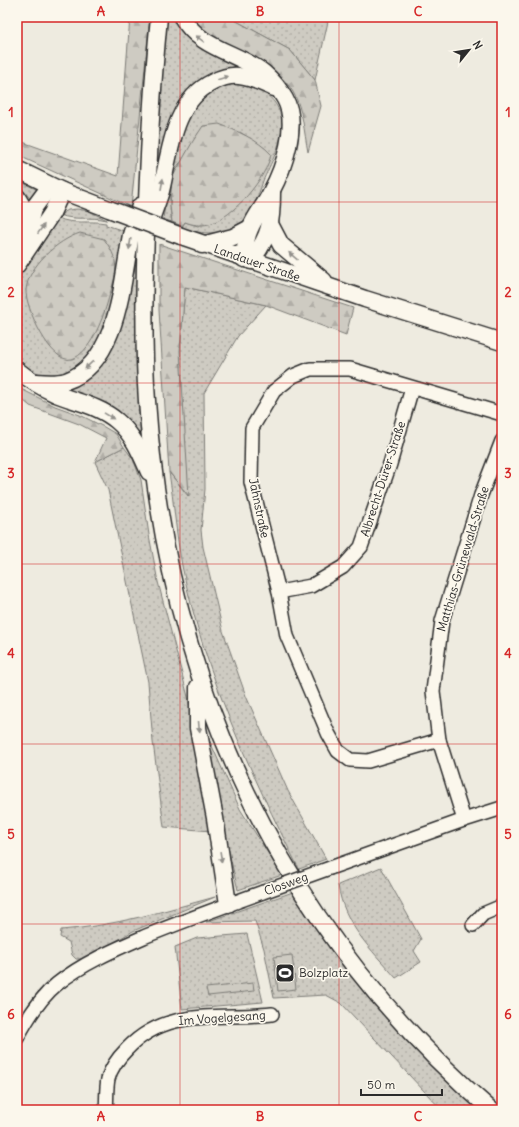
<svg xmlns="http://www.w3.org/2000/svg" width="519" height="1127" font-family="Delius,sans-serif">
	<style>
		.green { fill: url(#green-dots); stroke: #7c7b76 }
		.forest { fill: url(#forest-firs); stroke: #7c7b76 }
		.pitch { fill: #cecbc2; stroke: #7c7b76 }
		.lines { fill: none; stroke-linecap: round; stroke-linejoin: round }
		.minor-casing { stroke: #2b2b2b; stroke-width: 16 }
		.major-casing { stroke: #2b2b2b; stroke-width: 19 }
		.minor { stroke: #fbf7ec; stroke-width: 13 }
		.major { stroke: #fbf7ec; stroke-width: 16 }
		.minor-bridge-casing { stroke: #2b2b2b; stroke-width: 16; stroke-linecap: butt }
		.major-bridge-casing { stroke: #2b2b2b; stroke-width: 19; stroke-linecap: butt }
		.minor-bridge { stroke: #fbf7ec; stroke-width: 13 }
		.major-bridge { stroke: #fbf7ec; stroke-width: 16 }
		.oneway { fill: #93918c }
		.grid { fill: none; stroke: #d62828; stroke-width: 1; stroke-opacity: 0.55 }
		.labels { text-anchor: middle; stroke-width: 3.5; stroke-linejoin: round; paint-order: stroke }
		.street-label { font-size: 12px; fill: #2b2b2b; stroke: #fbf7ec }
		.poi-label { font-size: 12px; fill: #2b2b2b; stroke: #fbf7ec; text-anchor: start }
		.neatline { fill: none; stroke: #d62828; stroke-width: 1.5 }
		.grid-label { font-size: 13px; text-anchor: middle; font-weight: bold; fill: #d62828 }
	</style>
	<defs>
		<pattern id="green-dots" width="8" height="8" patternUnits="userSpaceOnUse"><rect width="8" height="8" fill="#cecbc2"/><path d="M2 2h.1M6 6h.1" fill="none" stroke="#b1aea7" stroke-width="1.8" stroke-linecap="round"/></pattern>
		<pattern id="forest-firs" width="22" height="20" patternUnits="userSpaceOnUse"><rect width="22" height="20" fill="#cecbc2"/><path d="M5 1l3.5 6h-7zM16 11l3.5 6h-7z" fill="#b1aea7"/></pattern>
	</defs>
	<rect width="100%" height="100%" fill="#eeebe0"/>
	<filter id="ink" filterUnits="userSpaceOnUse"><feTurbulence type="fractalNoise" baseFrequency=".025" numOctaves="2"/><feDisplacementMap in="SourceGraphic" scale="8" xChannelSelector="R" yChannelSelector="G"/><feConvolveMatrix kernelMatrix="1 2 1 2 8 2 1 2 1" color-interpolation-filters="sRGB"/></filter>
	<g filter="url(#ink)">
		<!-- green -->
		<g class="green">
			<polygon points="166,17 176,17 252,71 205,79 156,189 155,148"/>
			<polygon points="229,17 329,17 315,80 290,50"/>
			<path d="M243 82C250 86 259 88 265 93 298 119 275 153 263 181 257 198 252 219 235 227 218 236 199 233 181 229L185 222 198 226C244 203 253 201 266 149L240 132C224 140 196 151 183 160 167 173 169 204 172 222L163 219 170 170 190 110 213 87Z"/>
			<polygon points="17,180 38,190 32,201 20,186 17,187"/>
			<path d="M77 209 89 211 107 220C91 216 74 221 60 215L68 210Z"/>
			<path d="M58 218C73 225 89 220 106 223V225L127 232C123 258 116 282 110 307 107 317 106 329 102 337 82 374 50 392 17 358V283L36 246Z"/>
			<polygon points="138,243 137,314 144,448 60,390 91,371"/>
			<path d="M185 287 266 305 238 336 204 393 205 489 201 530 203 547 223 631 246 696 288 791 326 859 299 869C249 770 205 674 182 566 176 535 174 503 169 472L188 496 180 351Z"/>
			<polygon points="124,447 133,459 141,480 149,535 158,582 188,697 211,831 164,827 153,742 148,682 108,490 95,462"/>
			<polygon points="204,728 240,809 282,875 238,890 217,802"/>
			<path d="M381 867 421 939 414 951 421 962 396 978C371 949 344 925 338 885Z"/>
			<path d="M293 892C317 928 341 963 368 996 402 1037 441 1074 479 1110H442L341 1003 326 995 274 998 264 949 255 921 206 922Z"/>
			<path d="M215 897 133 931 85 959H76L72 955 69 942 60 937 61 930C114 926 164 911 215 897Z"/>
			<polygon points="247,934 263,1002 182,1009 175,947 197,938"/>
		</g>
		<!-- forest -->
		<g class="forest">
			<polygon points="130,17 150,17 131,207 17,155 17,140 118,176"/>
			<path d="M190 17H229L290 50 315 80 321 106 308 152C304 132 303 109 293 92 276 63 244 61 219 45 208 38 199 26 190 17Z"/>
			<path d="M219 124C237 131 257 139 271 154 267 177 233 218 209 224 200 226 193 225 185 222L182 226 172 222 170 206 172 178 193 141 203 126Z"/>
			<path d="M80 233 104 239C123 265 115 275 107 304 102 320 90 353 72 359 51 365 25 307 26 290 28 266 58 240 80 233Z"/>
			<polygon points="159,244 353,308 346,335 266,305 185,287 180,351 189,496 169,472 159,310"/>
			<polygon points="17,387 55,406 80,415 104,427 116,434 124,447 95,462 106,438 79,424 30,406 17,395"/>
		</g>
		<!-- pitch -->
		<g class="pitch">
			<polygon points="292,955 296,989 278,991 274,957"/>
			<polygon points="253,983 254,991 208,996 206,988"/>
		</g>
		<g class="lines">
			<!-- minor casing -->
			<g class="minor-casing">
				<g id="minor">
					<polyline points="279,592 311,586 343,567 361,547 390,464 412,388"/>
					<polyline points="439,740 368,761 350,760 338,751 328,733 287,636 279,592 251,482 252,428 274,391 293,376 310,369 350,369 502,414"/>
					<polyline points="464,820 439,740 433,691 442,621 481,495 502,441"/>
					<polyline points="330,868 464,820 502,808"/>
					<polyline points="473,925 483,914 502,906"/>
					<path d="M17 1038C27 1019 41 997 57 984 83 963 116 949 146 936 185 920 224 906 263 892"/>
					<path d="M106 1110C107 1100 106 1089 108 1079 111 1067 119 1057 127 1049 168 1006 220 1020 272 1014"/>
				</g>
			</g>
			<!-- major casing -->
			<g class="major-casing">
				<g id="major">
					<path d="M159 17C152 89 148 161 146 233 144 289 143 345 147 401 166 682 278 925 491 1110"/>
					<path d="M182 17C201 50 236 51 264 73 271 79 280 90 285 99 299 124 284 168 271 192 265 205 255 216 250 229 245 239 245 249 244 259"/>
					<polyline points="17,169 62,191 109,209"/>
					<polyline points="17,197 30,219"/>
					<path d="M151 220C154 210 158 201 161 191 170 153 173 101 213 82 221 78 230 75 239 76 251 77 263 83 274 88"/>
					<polyline points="271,226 281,245 324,281"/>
					<polyline points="181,236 365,299 502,342"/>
					<polyline points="202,245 233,237 250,228"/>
					<polyline points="21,251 33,209 50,186"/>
					<path d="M251 261C270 236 272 223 272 192"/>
					<polyline points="17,265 52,213 62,191"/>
					<path d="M17 370C28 379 43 388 56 394 76 402 100 406 117 421 133 434 141 454 149 472"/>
					<path d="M36 382C46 383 56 384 66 381 119 363 122 280 131 235 134 225 137 215 140 206"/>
					<polyline points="198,687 198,728 215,818 228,904"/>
				</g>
			</g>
			<!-- minor -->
			<use href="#minor" class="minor"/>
			<!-- major -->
			<use href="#major" class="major"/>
			<!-- minor-bridge casing -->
			<g class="minor-bridge-casing">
				<polyline id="minor-bridge" points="263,892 330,868"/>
			</g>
			<!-- major-bridge casing -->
			<g class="major-bridge-casing">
				<polyline id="major-bridge" points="109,209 181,236"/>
			</g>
			<!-- minor-bridge -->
			<use href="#minor-bridge" class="minor-bridge"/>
			<!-- major-bridge -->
			<use href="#major-bridge" class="major-bridge"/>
		</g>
		<!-- one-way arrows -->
		<defs><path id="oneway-solid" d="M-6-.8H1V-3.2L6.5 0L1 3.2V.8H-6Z"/></defs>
		<g class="oneway">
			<use href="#oneway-solid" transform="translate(200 39) rotate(-144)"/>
			<use href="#oneway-solid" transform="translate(223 78) rotate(-17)"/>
			<use href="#oneway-solid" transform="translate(162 184) rotate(-80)"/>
			<use href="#oneway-solid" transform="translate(41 229) rotate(-55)"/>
			<use href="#oneway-solid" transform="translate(130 244) rotate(99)"/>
			<use href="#oneway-solid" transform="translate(293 256) rotate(-139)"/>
			<use href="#oneway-solid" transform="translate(89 365) rotate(136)"/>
			<use href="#oneway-solid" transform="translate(109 416) rotate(32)"/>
			<use href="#oneway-solid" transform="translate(199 727) rotate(85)"/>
			<use href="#oneway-solid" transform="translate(221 857) rotate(81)"/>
		</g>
	</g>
	<!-- grid -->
	<path class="grid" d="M180 17V1110M339 17V1110M17 202H502M17 383H502M17 564H502M17 744H502M17 924H502"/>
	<!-- icons -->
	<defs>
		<g id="stadium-square" transform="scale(1)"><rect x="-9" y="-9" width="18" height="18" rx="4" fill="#2b2b2b" stroke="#fbf7ec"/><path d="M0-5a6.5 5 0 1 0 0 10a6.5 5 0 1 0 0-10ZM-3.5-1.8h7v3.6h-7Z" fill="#fff"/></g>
	</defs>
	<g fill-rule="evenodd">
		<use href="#stadium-square" x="285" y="973"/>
	</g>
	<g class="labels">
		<!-- street labels -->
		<g class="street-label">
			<text transform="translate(257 263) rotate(19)" y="4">Landauer Straße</text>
			<text transform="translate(383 479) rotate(-72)" y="4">Albrecht-Dürer-Straße</text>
			<text transform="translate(259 508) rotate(78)" y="4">Jahnstraße</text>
			<text transform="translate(463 559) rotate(-73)" y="4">Matthias-Grünewald-Straße</text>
			<text transform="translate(286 884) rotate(-20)" y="4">Closweg</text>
			<text transform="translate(222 1018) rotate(-4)" y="4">Im Vogelgesang</text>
		</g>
		<!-- poi labels -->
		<g class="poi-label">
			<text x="299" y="977">Bolzplatz</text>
		</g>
	</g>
	<!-- margin -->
	<rect width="519" height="1127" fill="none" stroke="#fbf7ec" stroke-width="44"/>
	<!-- north arrow -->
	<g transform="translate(469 50) rotate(60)" stroke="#fbf7ec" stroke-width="3" paint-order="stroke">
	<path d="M0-3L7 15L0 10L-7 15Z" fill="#2b2b2b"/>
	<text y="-6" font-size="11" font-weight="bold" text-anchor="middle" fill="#2b2b2b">N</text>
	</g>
	<!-- scale -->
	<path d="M361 1089v6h81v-6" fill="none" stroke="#2b2b2b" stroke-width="2"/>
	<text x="367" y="1089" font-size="12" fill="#2b2b2b" stroke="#fbf7ec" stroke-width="3" paint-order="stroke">50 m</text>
	<rect x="22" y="22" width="475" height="1083" class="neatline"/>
	<g class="grid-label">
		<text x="101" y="16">A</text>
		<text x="260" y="16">B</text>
		<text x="418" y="16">C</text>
		<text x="11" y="117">1</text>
		<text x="508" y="117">1</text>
		<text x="11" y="297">2</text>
		<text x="508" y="297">2</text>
		<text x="11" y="478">3</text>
		<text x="508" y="478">3</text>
		<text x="11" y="658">4</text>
		<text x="508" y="658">4</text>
		<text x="11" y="839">5</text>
		<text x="508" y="839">5</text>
		<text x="11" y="1019">6</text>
		<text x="508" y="1019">6</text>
		<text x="101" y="1121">A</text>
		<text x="260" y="1121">B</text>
		<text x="418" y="1121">C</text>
	</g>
</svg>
